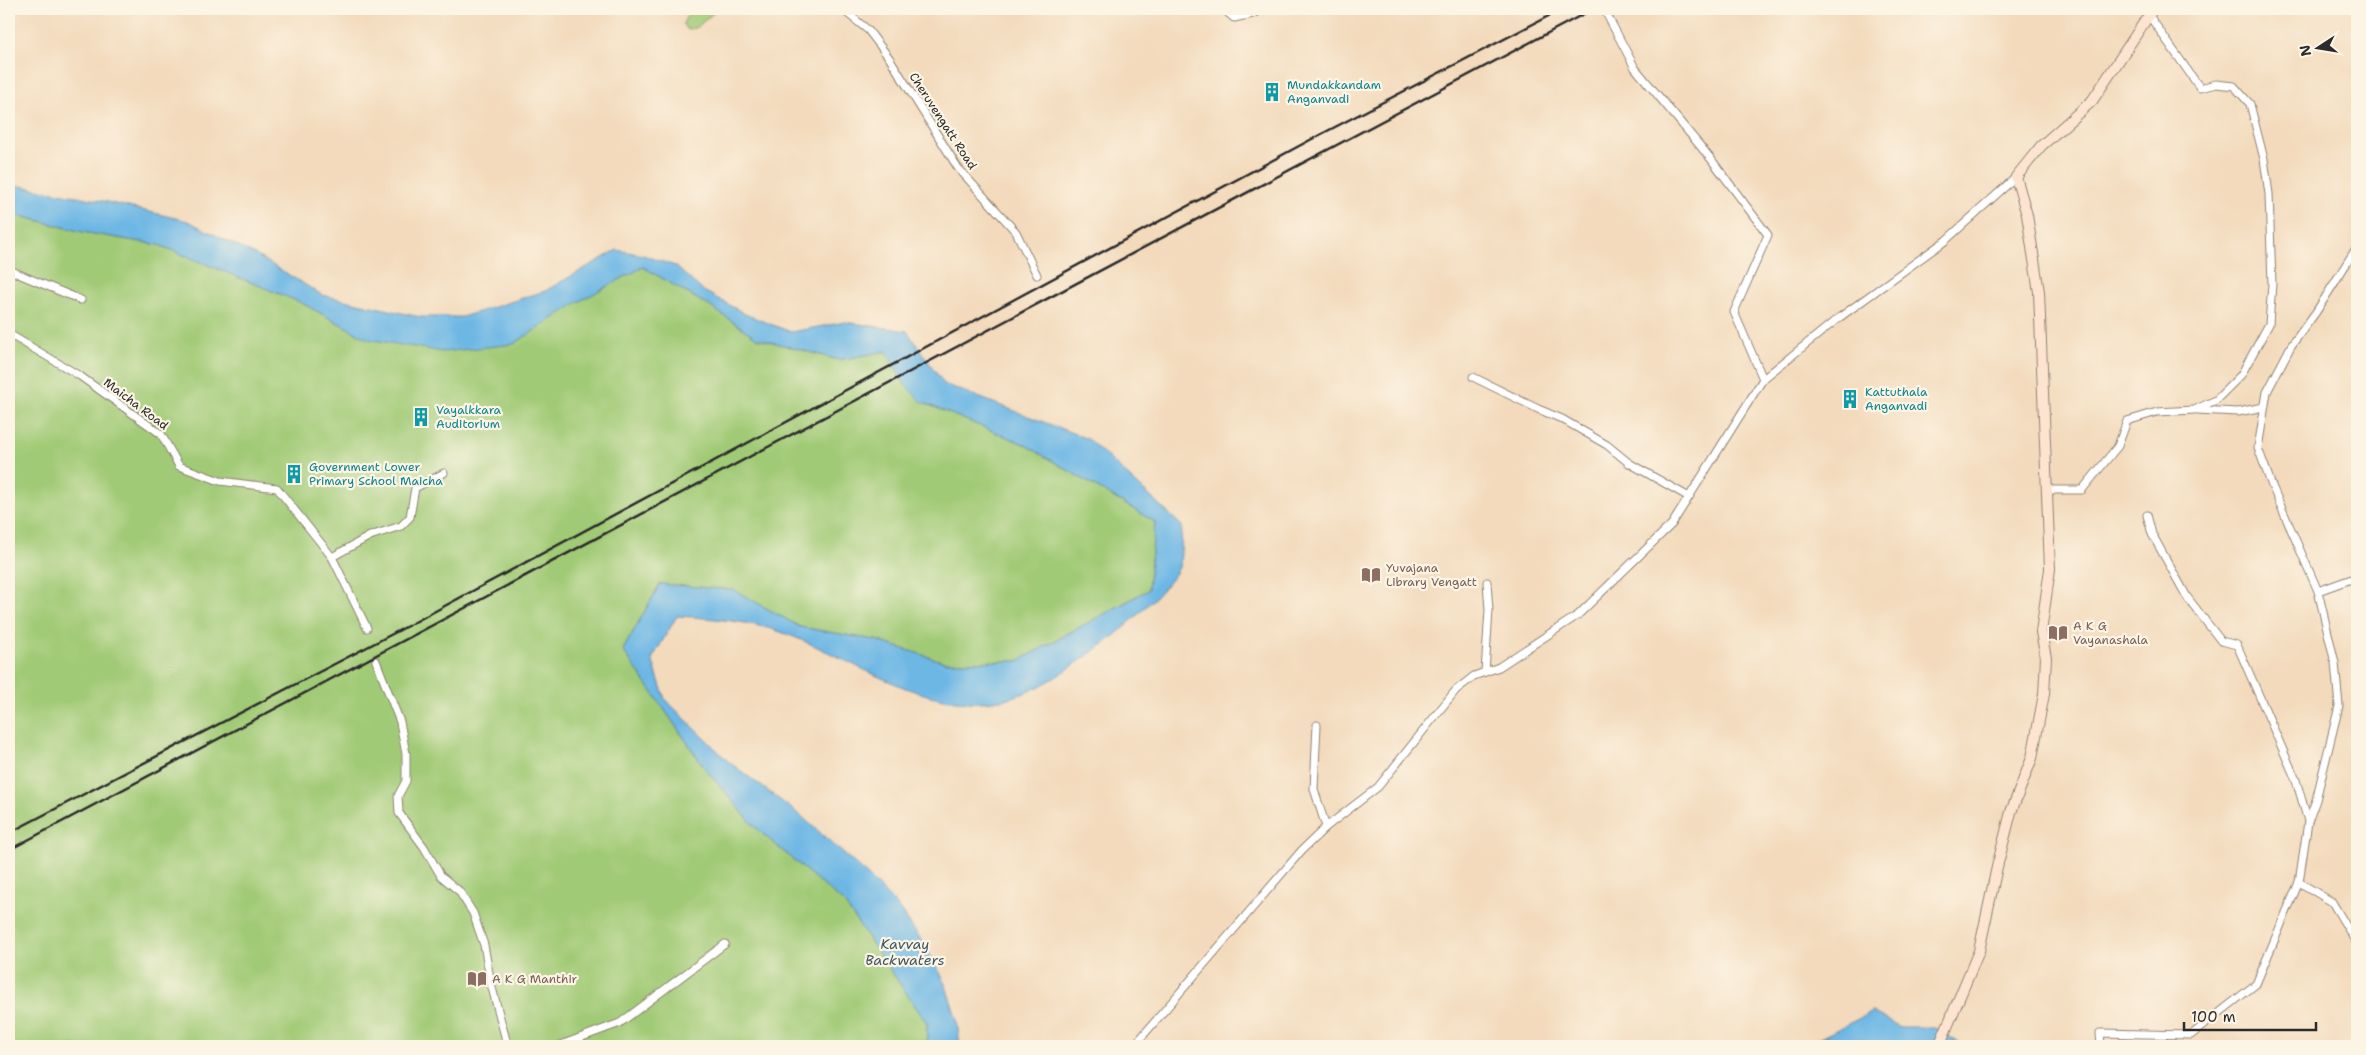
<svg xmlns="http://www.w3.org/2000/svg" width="2366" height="1055" font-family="'Shantell Sans',sans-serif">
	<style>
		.green { fill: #a1ca76; stroke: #667a50 }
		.water { fill: #6db7e5; stroke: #4c7188 }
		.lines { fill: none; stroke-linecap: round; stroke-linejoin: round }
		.street-casing { stroke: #8f8274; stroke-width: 9 }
		.secondary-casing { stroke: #8f8274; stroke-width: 12 }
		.street { stroke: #fff; stroke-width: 7 }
		.secondary { stroke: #fde4d1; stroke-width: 10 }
		.rail { stroke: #2b2b2b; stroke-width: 2.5 }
		.labels { text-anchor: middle; stroke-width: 4.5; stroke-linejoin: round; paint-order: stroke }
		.culture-label { font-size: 12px; fill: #0d838f; stroke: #fcf5e5; text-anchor: start }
		.street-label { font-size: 12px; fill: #2b2b2b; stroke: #fcf5e5 }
		.education-label { font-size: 12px; fill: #785e54; stroke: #fcf5e5; text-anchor: start }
		.water-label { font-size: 14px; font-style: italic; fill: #3f5563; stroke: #fcf5e5 }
	</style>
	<rect width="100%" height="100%" fill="#fcf5e5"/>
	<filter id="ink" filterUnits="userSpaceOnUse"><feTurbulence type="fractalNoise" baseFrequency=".02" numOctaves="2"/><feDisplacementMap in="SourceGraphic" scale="10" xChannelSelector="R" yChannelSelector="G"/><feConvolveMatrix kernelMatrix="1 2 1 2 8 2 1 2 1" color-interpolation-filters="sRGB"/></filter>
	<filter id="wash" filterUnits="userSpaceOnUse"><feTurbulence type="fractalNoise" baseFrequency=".0096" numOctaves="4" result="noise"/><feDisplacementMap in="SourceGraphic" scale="20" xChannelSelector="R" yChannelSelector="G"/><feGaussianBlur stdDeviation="1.12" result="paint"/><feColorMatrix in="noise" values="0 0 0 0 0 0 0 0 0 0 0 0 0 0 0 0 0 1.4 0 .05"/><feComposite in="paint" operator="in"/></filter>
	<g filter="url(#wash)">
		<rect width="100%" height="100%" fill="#f3dabc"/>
		<!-- green -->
		<g class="green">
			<polygon points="695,9 718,9 697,27 688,30 683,24 686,17"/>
			<polygon points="9,213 83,232 159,245 302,303 368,339 578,302 643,267 711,307 757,338 839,360 887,351 905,384 922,402 1024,444 1155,522 1148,590 1018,661 945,662 875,640 800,627 734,590 660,584 623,650 707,771 755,827 844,903 927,1023 927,1046 9,1046"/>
		</g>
		<!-- water -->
		<g class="water">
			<path d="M9 184 103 201 188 221 259 257 322 295 420 317H462L545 291 617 250 643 255 675 266 702 290 747 315 791 332 845 322 907 331 944 384 1088 439 1182 526C1181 539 1182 555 1179 567 1175 581 1119 634 1105 643 1073 665 1040 693 1000 700 914 715 841 647 764 627 736 620 706 618 677 616L652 659 665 699 729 762 800 815 862 870 894 902 923 942 944 980 957 1020 960 1046H927V1023L844 903 755 827 707 771 623 650 660 584 734 590 800 627 875 640 945 662 1018 661 1148 590 1155 522 1024 444 922 402 905 385 886 351 839 360 757 338 711 307 643 267 578 302 514 344 443 352 368 339 302 303 159 245 83 232 9 213Z"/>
			<polygon points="1872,1012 1900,1027 1934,1027 1964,1046 1804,1046"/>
		</g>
	</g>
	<g filter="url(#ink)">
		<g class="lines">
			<!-- street casing -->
			<g class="street-casing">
				<g id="street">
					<polyline points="842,9 868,30 890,59 958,168 1016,232 1037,275"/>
					<polyline points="1223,9 1234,18 1253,14 1262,9"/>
					<polyline points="1604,9 1635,68 1711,159 1768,235 1734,312 1763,379"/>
					<polyline points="9,270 81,300"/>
					<polyline points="9,334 80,376 161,434 179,466 220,481 277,488 332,557 367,628"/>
					<polyline points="1473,377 1538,409 1562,419 1607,445 1629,463 1689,497"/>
					<polyline points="2197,410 2238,412 2264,407"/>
					<polyline points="2047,490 2082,490 2118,446 2127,421 2157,412 2194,410 2216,400 2241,375 2269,324 2272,284 2269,194 2264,159 2250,104 2234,86 2216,84 2200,88 2148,14"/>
					<polyline points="2147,515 2152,534 2187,597 2221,641 2237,645 2296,780 2308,821"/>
					<polyline points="332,557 370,536 401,526 410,517 415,488 444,473"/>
					<polyline points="2318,591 2357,577"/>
					<polyline points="376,661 400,722 406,754 406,781 398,796 399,813 424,847 441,876 459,891 473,913 484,945 491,984 506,1040 511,1046"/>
					<polyline points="1485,672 1489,610 1487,582"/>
					<polyline points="1326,827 1378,787 1456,690 1474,676 1499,667 1578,615 1672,524 1763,379 1836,320 1945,241 2016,177"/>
					<polyline points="2299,882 2332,902 2357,944"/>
					<polyline points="558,1046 620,1023 725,944"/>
					<polyline points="1134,1046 1302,850 1326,827 1314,789 1317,725"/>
					<polyline points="2101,1046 2100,1033 2191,1035 2256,984 2299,882 2308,822 2316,800 2339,706 2335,663 2318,591 2272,486 2258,448 2267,392 2291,346 2316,312 2357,247"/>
				</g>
			</g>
			<!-- secondary casing -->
			<g class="secondary-casing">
				<polyline id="secondary" points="1939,1046 1979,951 1997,867 2011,812 2032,758 2044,694 2046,658 2041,632 2050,569 2039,292 2027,215 2016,177 2041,146 2092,101 2153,9"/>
			</g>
			<!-- street -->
			<use href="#street" class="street"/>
			<!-- secondary -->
			<use href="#secondary" class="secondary"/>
			<!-- rail -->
			<g class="rail">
				<polyline points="9,833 400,630 1312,139 1562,9"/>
				<path d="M9 850C539 573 1064 287 1593 9"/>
			</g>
		</g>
	</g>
	<!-- icons -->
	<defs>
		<g id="building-bare" transform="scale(1.5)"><path d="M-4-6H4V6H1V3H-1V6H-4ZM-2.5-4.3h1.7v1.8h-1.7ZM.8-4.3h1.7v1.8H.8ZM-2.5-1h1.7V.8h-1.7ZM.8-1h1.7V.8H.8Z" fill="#0f9aa8" stroke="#fcf5e5" stroke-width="2.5" paint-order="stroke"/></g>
		<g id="library-bare" transform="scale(1.5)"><path d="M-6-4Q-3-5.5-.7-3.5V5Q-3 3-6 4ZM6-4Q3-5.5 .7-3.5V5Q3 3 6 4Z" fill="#8d6e63" stroke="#fcf5e5" stroke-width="2.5" paint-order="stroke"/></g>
	</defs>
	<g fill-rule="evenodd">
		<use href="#building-bare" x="1272" y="92"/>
		<use href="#building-bare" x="1850" y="399"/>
		<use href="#building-bare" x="421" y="417"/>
		<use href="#building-bare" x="294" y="474"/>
		<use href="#library-bare" x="1371" y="575"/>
		<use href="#library-bare" x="2058" y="633"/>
		<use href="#library-bare" x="477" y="979"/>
	</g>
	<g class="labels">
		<!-- culture labels -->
		<g class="culture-label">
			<text x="1287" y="89">Mundakkandam<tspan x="1287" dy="14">Anganvadi</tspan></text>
			<text x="1865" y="396">Kattuthala<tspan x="1865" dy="14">Anganvadi</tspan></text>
			<text x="436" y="414">Vayalkkara<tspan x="436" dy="14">Auditorium</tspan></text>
			<text x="309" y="471">Government Lower<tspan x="309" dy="14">Primary School Maicha</tspan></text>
		</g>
		<!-- street labels -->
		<g class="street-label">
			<text transform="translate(943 121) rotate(57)" y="4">Cheruvengatt Road</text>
			<text transform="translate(136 404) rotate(37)" y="4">Maicha Road</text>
		</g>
		<!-- education labels -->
		<g class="education-label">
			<text x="1386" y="572">Yuvajana<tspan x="1386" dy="14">Library Vengatt</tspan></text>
			<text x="2073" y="630">A K G<tspan x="2073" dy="14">Vayanashala</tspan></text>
			<text x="492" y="983">A K G Manthir</text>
		</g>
		<!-- water labels -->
		<g class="water-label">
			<text x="905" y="949">Kavvay<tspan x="905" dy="16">Backwaters</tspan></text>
		</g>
	</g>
	<!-- margin -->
	<rect width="2366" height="1055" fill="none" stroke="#fcf5e5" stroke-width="30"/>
	<!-- north arrow -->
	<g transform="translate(2318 48) rotate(258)" stroke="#fcf5e5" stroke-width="4" paint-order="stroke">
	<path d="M0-4L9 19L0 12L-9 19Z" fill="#2b2b2b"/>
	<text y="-8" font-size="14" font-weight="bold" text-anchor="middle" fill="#2b2b2b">N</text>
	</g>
	<!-- scale -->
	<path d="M2184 1022v8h132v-8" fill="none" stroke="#2b2b2b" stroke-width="2.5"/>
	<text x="2191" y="1022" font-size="15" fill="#2b2b2b" stroke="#fcf5e5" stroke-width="4" paint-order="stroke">100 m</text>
</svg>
